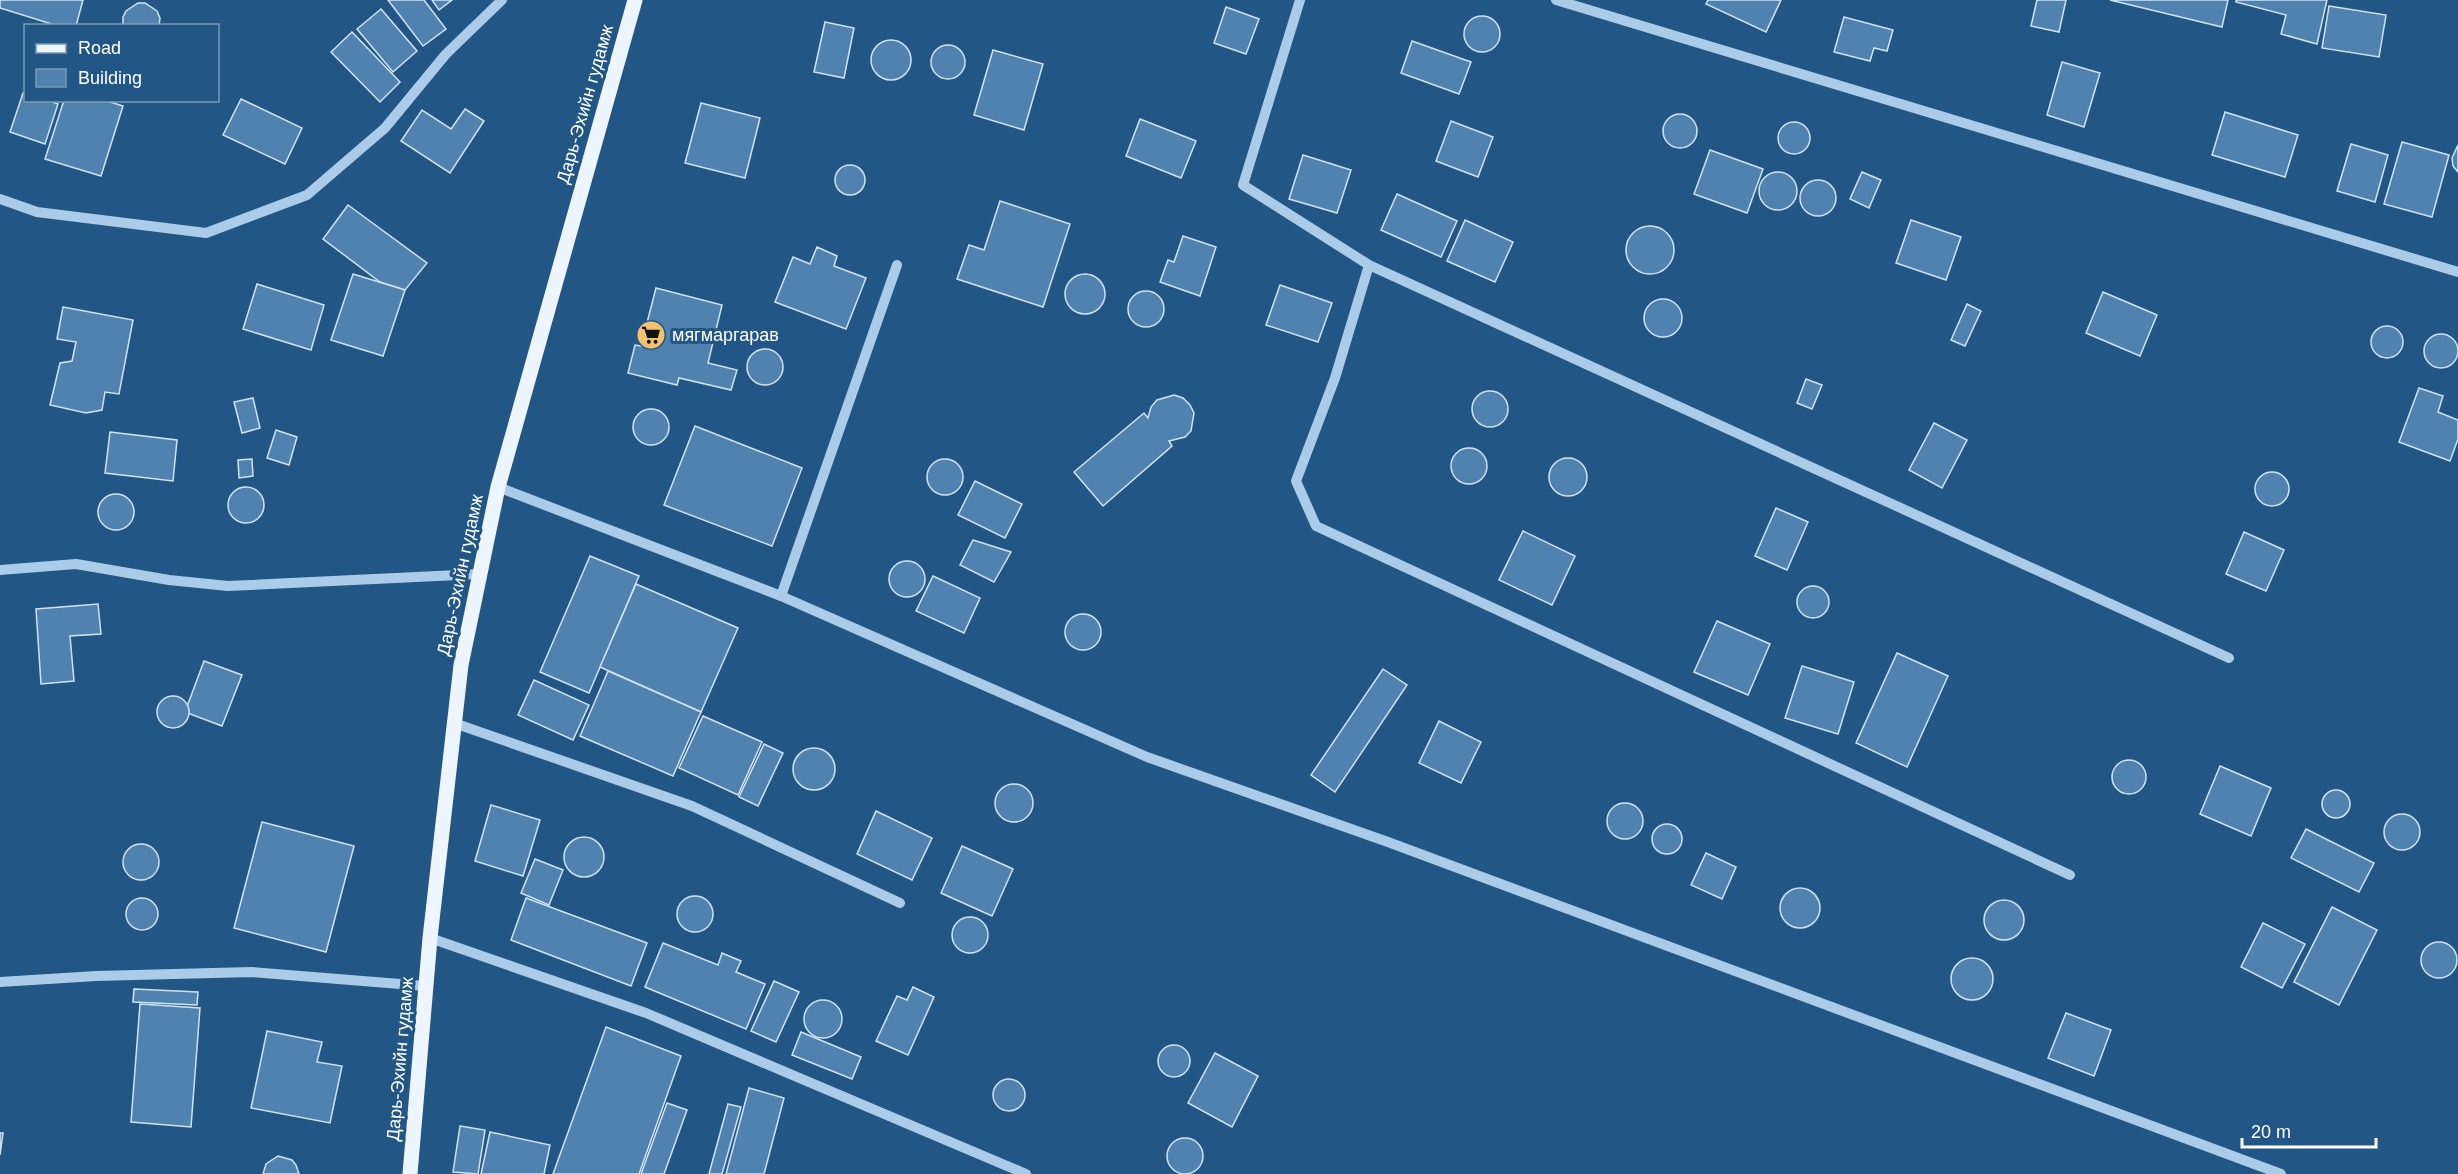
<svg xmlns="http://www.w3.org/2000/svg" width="2458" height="1174" font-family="Helvetica,sans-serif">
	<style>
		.building { fill: #4f82ae; stroke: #cee4f6; stroke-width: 1.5 }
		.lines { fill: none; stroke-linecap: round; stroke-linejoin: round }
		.minor { stroke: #aacce8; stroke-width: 10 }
		.major { stroke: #edf5fe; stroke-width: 15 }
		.labels { text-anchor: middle; stroke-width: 6; stroke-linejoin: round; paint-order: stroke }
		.street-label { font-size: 18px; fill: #fff; stroke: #225684 }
		.poi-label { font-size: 18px; fill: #fff; stroke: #225684; text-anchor: start }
	</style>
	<rect width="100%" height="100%" fill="#225684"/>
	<!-- building -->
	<g class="building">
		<polygon points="0,0 83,0 76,26 58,26 0,8"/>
		<polygon points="388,0 424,0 446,29 423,46"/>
		<polygon points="432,0 452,0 439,10"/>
		<polygon points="1708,0 1781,0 1766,32 1706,4"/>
		<polygon points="2037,0 2066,0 2059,32 2031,26"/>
		<polygon points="2110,0 2228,0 2222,27"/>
		<polygon points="2236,0 2327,0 2317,44 2281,34 2286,15 2236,2"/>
		<polygon points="138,3 145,3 157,11 160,18 159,26 123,26 123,17 126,11"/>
		<polygon points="2329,6 2386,15 2379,57 2322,48"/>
		<polygon points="1226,7 1259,19 1246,54 1214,43"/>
		<polygon points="381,9 417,51 393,72 357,29"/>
		<circle cx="1482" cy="34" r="18"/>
		<polygon points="1844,17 1893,30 1887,51 1874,48 1870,61 1834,52"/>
		<polygon points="825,22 854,28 844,78 814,72"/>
		<polygon points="352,32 400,82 380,102 331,52"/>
		<circle cx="891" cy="60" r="20"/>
		<polygon points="1412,41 1471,62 1459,94 1401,73"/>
		<circle cx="948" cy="62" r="17"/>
		<polygon points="993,50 1043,64 1024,130 974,115"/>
		<polygon points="2062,62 2100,73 2084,127 2047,115"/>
		<polygon points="23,93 26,93 26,100 47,100 58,104 45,144 10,132"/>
		<polygon points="241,99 302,128 285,164 223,135"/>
		<polygon points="64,100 104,100 123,106 101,176 45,159"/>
		<polygon points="701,103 760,118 745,178 685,163"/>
		<polygon points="465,109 484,121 450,173 401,141 422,110 451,129"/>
		<polygon points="2225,112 2298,135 2285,177 2212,155"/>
		<circle cx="1680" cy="131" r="17"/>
		<polygon points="1140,119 1196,141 1181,178 1126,156"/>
		<polygon points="1451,121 1493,137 1478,177 1436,161"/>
		<circle cx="1794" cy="138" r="16"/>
		<polygon points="2402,142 2449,155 2432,217 2384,204"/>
		<polygon points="2351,144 2388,155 2375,202 2337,191"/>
		<polygon points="2458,145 2458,172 2453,166 2452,158"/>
		<polygon points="1710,150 1763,169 1747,213 1694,194"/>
		<polygon points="1303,155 1351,170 1337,213 1289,199"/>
		<circle cx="850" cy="180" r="15"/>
		<polygon points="1862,172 1881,180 1869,208 1850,199"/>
		<circle cx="1778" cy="191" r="19"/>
		<circle cx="1818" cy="198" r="18"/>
		<polygon points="1397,194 1457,221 1441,257 1381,230"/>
		<polygon points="1000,201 1070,224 1043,307 957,279 969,245 984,250"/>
		<polygon points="348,205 427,263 405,290 380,282 323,239"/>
		<polygon points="1465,220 1513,242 1495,282 1447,261"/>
		<polygon points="1911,220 1961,237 1946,280 1896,263"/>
		<circle cx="1650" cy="250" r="24"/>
		<polygon points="1183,236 1216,247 1200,296 1160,282 1168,260 1174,262"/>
		<polygon points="817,247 837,256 834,266 866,278 846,329 775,302 793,257 810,264"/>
		<circle cx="1085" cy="294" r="20"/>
		<polygon points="353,274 405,290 383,356 331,340"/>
		<polygon points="257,284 324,305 311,350 243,329"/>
		<polygon points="1280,285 1332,303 1318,342 1266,325"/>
		<polygon points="656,288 722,305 708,363 737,370 731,390 679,378 677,385 628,373 635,345 641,346"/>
		<circle cx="1146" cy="309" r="18"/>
		<polygon points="2103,292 2157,315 2140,356 2086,333"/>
		<circle cx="1663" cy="318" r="19"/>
		<polygon points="1967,304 1981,311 1965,346 1951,340"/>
		<polygon points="63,307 133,320 119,394 105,392 102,410 86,413 50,405 60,363 72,361 76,342 57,339"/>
		<circle cx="2387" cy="342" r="16"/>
		<circle cx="2441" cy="351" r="17"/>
		<circle cx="765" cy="367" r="18"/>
		<polygon points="1806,379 1822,385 1812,409 1797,403"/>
		<polygon points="2419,388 2443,396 2438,412 2458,420 2458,439 2450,461 2399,442"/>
		<circle cx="1490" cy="409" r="18"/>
		<polygon points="1174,395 1183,398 1190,405 1194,413 1191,431 1185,437 1169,441 1172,446 1103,506 1074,472 1144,413 1148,418 1151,407 1157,400"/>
		<polygon points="253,398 260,428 242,433 234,402"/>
		<circle cx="651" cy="427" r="18"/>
		<polygon points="1934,423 1967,440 1942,488 1909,470"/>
		<polygon points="695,426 802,468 772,546 664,505"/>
		<polygon points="276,430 297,437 289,465 267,458"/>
		<polygon points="110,432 177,440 173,481 105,473"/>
		<circle cx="1469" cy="466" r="18"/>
		<circle cx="1568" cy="477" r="19"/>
		<circle cx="945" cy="477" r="18"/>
		<polygon points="252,459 253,476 239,478 238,460"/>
		<circle cx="2272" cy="489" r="17"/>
		<polygon points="975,481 1022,504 1005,538 958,515"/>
		<circle cx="246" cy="505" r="18"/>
		<circle cx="116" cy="512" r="18"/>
		<polygon points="1776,508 1808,522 1787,570 1755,556"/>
		<polygon points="1523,531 1575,556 1552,605 1499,580"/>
		<polygon points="2244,532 2284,550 2266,591 2226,574"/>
		<polygon points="973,540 1011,552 994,582 960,565"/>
		<polygon points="590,556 639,576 589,693 540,672"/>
		<circle cx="907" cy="579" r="18"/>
		<polygon points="933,576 980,598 964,633 916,611"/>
		<polygon points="636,584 738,628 701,712 600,667"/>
		<circle cx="1813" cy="602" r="16"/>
		<polygon points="98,604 101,634 70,636 74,681 41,684 36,609"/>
		<circle cx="1083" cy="632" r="18"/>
		<polygon points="1717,621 1770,644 1748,695 1694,672"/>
		<polygon points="1897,653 1948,676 1907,767 1856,743"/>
		<polygon points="204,661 242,675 222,726 185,712"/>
		<polygon points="1802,666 1854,682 1838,734 1785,718"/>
		<polygon points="1383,669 1407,685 1335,792 1311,775"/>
		<polygon points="608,671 701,712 673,776 580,736"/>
		<polygon points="534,680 589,705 573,740 518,715"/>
		<circle cx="173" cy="712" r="16"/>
		<polygon points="703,716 762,742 738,795 679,768"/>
		<polygon points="1439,721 1481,742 1461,783 1419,763"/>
		<polygon points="764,744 783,753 758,806 739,797"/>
		<circle cx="814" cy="769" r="21"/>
		<circle cx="2129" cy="777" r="17"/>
		<polygon points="2220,766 2271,788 2251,836 2200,814"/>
		<circle cx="1014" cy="803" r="19"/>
		<circle cx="2336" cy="804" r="14"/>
		<circle cx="1625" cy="821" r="18"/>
		<polygon points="491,805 540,820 523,876 475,861"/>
		<polygon points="876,811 932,838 912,880 857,854"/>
		<circle cx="2402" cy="832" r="18"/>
		<polygon points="262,822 354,846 326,952 234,928"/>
		<circle cx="1667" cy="839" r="15"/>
		<polygon points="2306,829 2374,863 2359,892 2291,858"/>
		<circle cx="584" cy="857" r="20"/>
		<circle cx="141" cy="862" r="18"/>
		<polygon points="962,846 1013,869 992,916 941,893"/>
		<polygon points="1706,853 1736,867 1722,899 1691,885"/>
		<polygon points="535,859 563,870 549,905 521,893"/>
		<circle cx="1800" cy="908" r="20"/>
		<circle cx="695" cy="914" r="18"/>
		<polygon points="526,898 647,943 631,986 511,940"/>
		<circle cx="142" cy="914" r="16"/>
		<circle cx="2004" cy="920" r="20"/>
		<polygon points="2332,907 2377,930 2339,1005 2294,982"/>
		<circle cx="970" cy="935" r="18"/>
		<polygon points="2263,923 2305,944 2282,988 2241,967"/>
		<circle cx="2439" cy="960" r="18"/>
		<polygon points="663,943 718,965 722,953 741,961 736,972 765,984 746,1029 645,987"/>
		<circle cx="1972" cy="979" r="21"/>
		<polygon points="774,981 799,992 776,1042 751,1031"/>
		<polygon points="913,987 934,997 908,1055 876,1041 897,996 907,1000"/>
		<polygon points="134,989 198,992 197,1005 133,1002"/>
		<circle cx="823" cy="1019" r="19"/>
		<polygon points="140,1004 200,1008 191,1127 131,1122"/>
		<polygon points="2066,1013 2111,1030 2094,1076 2048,1058"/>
		<polygon points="606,1027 681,1056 639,1174 553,1174"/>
		<polygon points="267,1031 322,1042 317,1062 342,1066 330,1123 251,1108"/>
		<polygon points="801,1032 861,1057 852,1079 792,1055"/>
		<circle cx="1174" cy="1061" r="16"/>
		<polygon points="1215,1053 1258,1076 1232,1127 1188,1103"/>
		<circle cx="1009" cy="1095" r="16"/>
		<polygon points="749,1088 784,1098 764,1174 726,1174"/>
		<polygon points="667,1103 687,1110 664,1174 641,1174"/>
		<polygon points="728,1104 741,1107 722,1174 709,1174"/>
		<polygon points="460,1126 485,1130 478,1174 453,1172"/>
		<polygon points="490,1132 550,1145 544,1174 481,1174"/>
		<polygon points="0,1133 3,1133 0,1155"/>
		<circle cx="1185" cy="1156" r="18"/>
		<polygon points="278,1156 292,1160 296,1165 299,1174 263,1174 266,1164"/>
	</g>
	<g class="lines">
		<!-- minor -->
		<g class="minor">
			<polyline points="1300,0 1243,185 1369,265 2229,658"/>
			<polyline points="1556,0 2458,272"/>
			<polyline points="0,199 37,212 206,233 307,195 385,128 446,54 502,0"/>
			<polyline points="1369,265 1335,378 1296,481 1316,526 2070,875"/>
			<polyline points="498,487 781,596 1147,757 1388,842 2281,1174"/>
			<polyline points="0,570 76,564 169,580 228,586 479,574"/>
			<polyline points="781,596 897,265"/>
			<polyline points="454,723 692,806 900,903"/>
			<polyline points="430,938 646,1013 1026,1174"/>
			<polyline points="0,982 96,976 252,972 425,986"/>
		</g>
		<!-- major -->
		<polyline class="major" points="410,1174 430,938 461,665 498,487 635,0"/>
	</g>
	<!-- icons -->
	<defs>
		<g id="supermarket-disc" transform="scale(1.5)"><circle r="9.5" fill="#f4c16c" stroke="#225684"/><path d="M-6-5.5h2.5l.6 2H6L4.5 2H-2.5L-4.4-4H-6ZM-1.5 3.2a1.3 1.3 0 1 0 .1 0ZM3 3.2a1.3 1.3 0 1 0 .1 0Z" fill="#111"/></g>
	</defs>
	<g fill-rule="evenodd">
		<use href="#supermarket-disc" x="651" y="335"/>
	</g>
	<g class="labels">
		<!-- street labels -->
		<g class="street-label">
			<text transform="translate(585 104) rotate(-74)" y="6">Дарь-Эхийн гудамж</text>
			<text transform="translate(460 575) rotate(-78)" y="6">Дарь-Эхийн гудамж</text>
			<text transform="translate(400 1059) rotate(-85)" y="6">Дарь-Эхийн гудамж</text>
		</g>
		<!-- poi labels -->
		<g class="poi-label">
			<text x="672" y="341">мягмаргарав</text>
		</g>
	</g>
	<!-- legend -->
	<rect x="24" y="24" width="195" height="78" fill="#225684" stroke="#7a9ab5" stroke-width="1.5"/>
	<rect x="36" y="44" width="30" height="9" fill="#edf5fe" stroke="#7a9ab5" stroke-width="1.5"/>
	<text x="78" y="54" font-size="18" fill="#ffffff">Road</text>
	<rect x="36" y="69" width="30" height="18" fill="#4f82ae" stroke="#7a9ab5" stroke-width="1.5"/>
	<text x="78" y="84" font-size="18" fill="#ffffff">Building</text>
	<!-- scale -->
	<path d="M2242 1138v9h134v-9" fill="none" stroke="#ffffff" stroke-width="3"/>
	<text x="2251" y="1138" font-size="18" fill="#ffffff" stroke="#225684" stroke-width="4.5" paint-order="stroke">20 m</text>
</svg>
